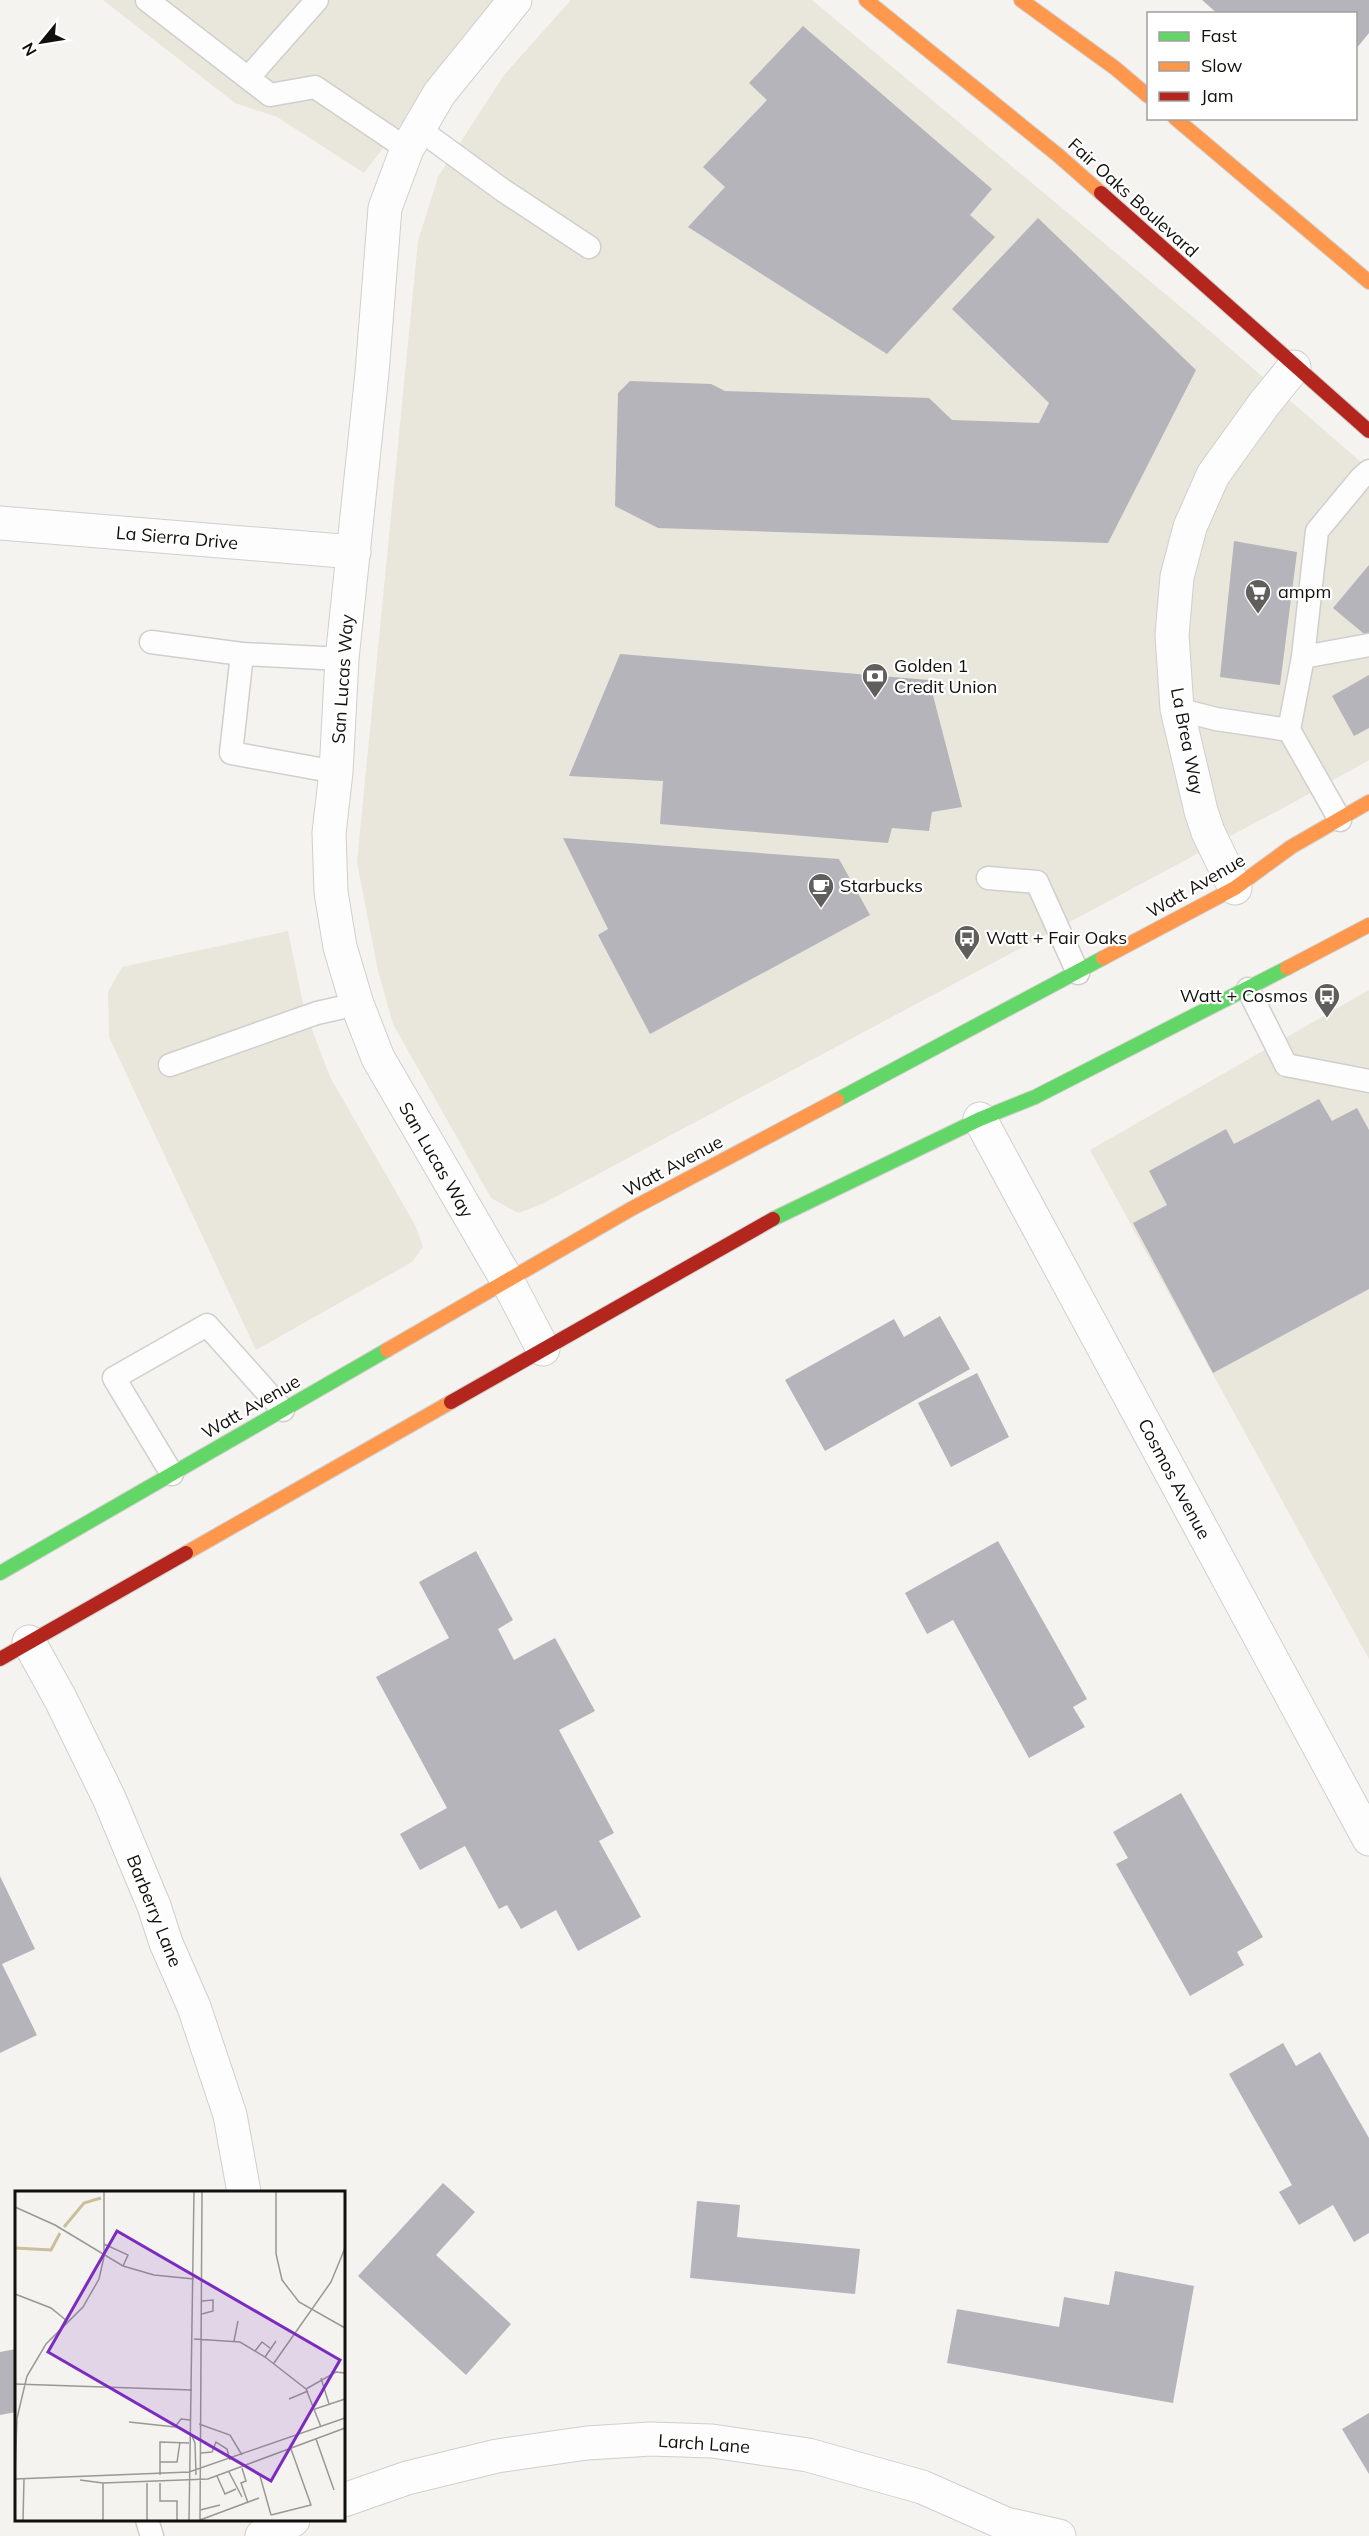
<svg xmlns="http://www.w3.org/2000/svg" width="1369" height="2536" font-family="Mulish,sans-serif">
	<style>
		.built { fill: #e9e6db }
		.building { fill: #b5b4bb }
		.lines { fill: none; stroke-linecap: round; stroke-linejoin: round }
		.lane-casing { stroke: #d0cfcc; stroke-width: 25 }
		.street-casing { stroke: #d0cfcc; stroke-width: 35 }
		.fast-casing { stroke: #d0cfcc; stroke-width: 16 }
		.slow-casing { stroke: #d0cfcc; stroke-width: 16 }
		.jam-casing { stroke: #d0cfcc; stroke-width: 16 }
		.lane { stroke: #fdfdfd; stroke-width: 22 }
		.street { stroke: #fdfdfd; stroke-width: 33 }
		.fast { stroke: #63d668; stroke-width: 14 }
		.slow { stroke: #ff974d; stroke-width: 14 }
		.jam { stroke: #b3261e; stroke-width: 14 }
		.labels { text-anchor: middle; stroke-width: 4.5; stroke-linejoin: round; paint-order: stroke }
		.street-label { font-size: 18px; fill: #11100d; stroke: #fff }
		.poi-label { font-size: 18px; fill: #11100d; stroke: #fff; text-anchor: start }
		.inset-river { fill: none; stroke: #cbbe9a; stroke-width: 3 }
		.inset-road { fill: none; stroke: #999895; stroke-width: 1.5 }
		.view { fill: #7b2cbf; fill-opacity: 0.15; stroke: #7b2cbf; stroke-width: 3 }
		.inset-edge { fill: none; stroke: #11100d; stroke-width: 3 }
	</style>
	<rect width="100%" height="100%" fill="#f4f3ef"/>
	<!-- built -->
	<g class="built">
		<polygon points="103,0 496,0 364,173 277,117 235,103"/>
		<polygon points="571,0 812,0 1211,332 1369,469 1369,760 1296,801 542,1204 518,1213 491,1198 393,1024 378,971 357,862 418,241 438,177 504,75"/>
		<polygon points="288,931 304,1008 330,1077 415,1225 423,1247 412,1262 256,1350 109,1037 108,992 122,967"/>
		<polygon points="1369,990 1369,1659 1090,1150"/>
	</g>
	<!-- building -->
	<g class="building">
		<polygon points="1202,0 1369,0 1369,33 1356,49 1356,14 1218,14"/>
		<polygon points="803,26 992,189 970,215 995,237 887,354 688,227 725,187 703,167 767,100 749,83"/>
		<polygon points="1038,218 1196,370 1108,543 658,528 615,506 618,393 630,381 711,384 725,391 929,398 952,420 1039,423 1049,403 952,309"/>
		<polygon points="1234,541 1297,552 1280,685 1220,677"/>
		<polygon points="1369,565 1369,638 1333,608"/>
		<polygon points="620,654 929,680 962,807 932,812 929,831 892,828 888,843 660,824 663,781 569,776"/>
		<polygon points="1369,675 1369,728 1354,736 1332,696"/>
		<polygon points="563,838 839,859 870,915 650,1034 598,935 608,929"/>
		<polygon points="1319,1099 1332,1121 1357,1108 1369,1130 1369,1289 1213,1373 1133,1223 1167,1205 1149,1171 1226,1129 1234,1144"/>
		<polygon points="940,1316 970,1369 825,1451 785,1380 894,1319 904,1337"/>
		<polygon points="977,1373 1009,1437 951,1467 918,1403"/>
		<polygon points="998,1541 1087,1699 1073,1707 1085,1727 1029,1758 953,1620 927,1634 905,1593"/>
		<polygon points="476,1551 513,1620 498,1629 514,1660 555,1638 595,1711 559,1730 614,1833 599,1841 641,1917 578,1951 556,1910 521,1929 507,1905 499,1909 465,1846 420,1870 400,1834 447,1808 376,1677 449,1638 419,1582"/>
		<polygon points="1181,1793 1263,1937 1237,1952 1244,1965 1190,1996 1116,1864 1128,1858 1113,1832"/>
		<polygon points="0,1876 35,1949 2,1964 37,2035 0,2053"/>
		<polygon points="1283,2043 1296,2066 1320,2052 1369,2138 1369,2233 1354,2242 1333,2205 1299,2225 1279,2192 1292,2185 1229,2074"/>
		<polygon points="443,2183 475,2212 436,2255 511,2324 466,2375 358,2276"/>
		<polygon points="697,2201 740,2205 737,2237 860,2249 855,2294 690,2278"/>
		<polygon points="1115,2271 1194,2286 1173,2403 947,2363 957,2309 1059,2327 1064,2297 1109,2305"/>
		<polygon points="16,2349 16,2412 0,2415 0,2352"/>
		<polygon points="1369,2413 1369,2474 1342,2429"/>
	</g>
	<g class="lines">
		<!-- lane casing -->
		<g class="lane-casing">
			<g id="lane">
				<polyline points="147,0 270,95 315,87 407,149"/>
				<polyline points="248,78 317,0"/>
				<polyline points="419,129 504,191 589,247"/>
				<polyline points="1369,471 1361,478 1317,531 1303,657 1369,645"/>
				<polyline points="151,642 242,654 342,659"/>
				<polyline points="242,654 231,753 336,772"/>
				<polyline points="1303,657 1289,730 1340,820"/>
				<polyline points="1177,709 1216,719 1289,730"/>
				<polyline points="988,878 1037,882 1078,973"/>
				<polyline points="1248,989 1286,1065 1369,1081"/>
				<polyline points="170,1065 317,1013 357,1004"/>
				<polyline points="172,1474 114,1378 207,1325 283,1410"/>
				<polyline points="147,2520 152,2536"/>
			</g>
		</g>
		<!-- street casing -->
		<g class="street-casing">
			<g id="street">
				<polyline points="515,0 439,94 407,149 385,208 372,373 342,659 336,772 329,833 331,892 340,947 357,1004 378,1058 507,1280 543,1349"/>
				<polyline points="0,523 354,552"/>
				<polyline points="1235,888 1208,832 1201,811 1177,709 1172,635 1177,577 1190,527 1213,475 1264,404 1294,367"/>
				<polyline points="980,1119 1369,1839"/>
				<polyline points="29,1642 61,1700 109,1798 154,1906 166,1943 194,2007 230,2115 244,2192"/>
				<polyline points="344,2500 407,2478 497,2456 587,2443 651,2439 712,2441 808,2455 922,2487 1006,2524 1059,2536"/>
				<polyline points="262,2536 293,2520"/>
			</g>
		</g>
		<!-- fast casing -->
		<g class="fast-casing">
			<g id="fast">
				<polyline points="837,1100 1103,958"/>
				<polyline points="773,1219 980,1119 1035,1097 1287,968"/>
				<polyline points="0,1573 387,1350"/>
			</g>
		</g>
		<!-- slow casing -->
		<g class="slow-casing">
			<g id="slow">
				<polyline points="866,0 1059,156 1101,193"/>
				<polyline points="1021,0 1115,68 1148,96"/>
				<polyline points="1175,118 1369,282"/>
				<polyline points="1103,958 1235,888 1291,847 1369,802"/>
				<polyline points="1287,968 1369,925"/>
				<polyline points="387,1350 631,1209 837,1100"/>
				<polyline points="186,1553 451,1402"/>
			</g>
		</g>
		<!-- jam casing -->
		<g class="jam-casing">
			<g id="jam">
				<polyline points="1101,193 1369,431"/>
				<polyline points="451,1402 773,1219"/>
				<polyline points="0,1659 186,1553"/>
			</g>
		</g>
		<!-- lane -->
		<use href="#lane" class="lane"/>
		<!-- street -->
		<use href="#street" class="street"/>
		<!-- fast -->
		<use href="#fast" class="fast"/>
		<!-- slow -->
		<use href="#slow" class="slow"/>
		<!-- jam -->
		<use href="#jam" class="jam"/>
	</g>
	<!-- icons -->
	<defs>
		<g id="supermarket-pin" transform="scale(1.35)"><path d="M0 17L-7.5 6A9.5 9.5 0 1 1 7.5 6Z" fill="#605f5c" stroke="#fff"/><path d="M-6-5.5h2.5l.6 2H6L4.5 2H-2.5L-4.4-4H-6ZM-1.5 3.2a1.3 1.3 0 1 0 .1 0ZM3 3.2a1.3 1.3 0 1 0 .1 0Z" fill="#fff"/></g>
		<g id="bank-pin" transform="scale(1.35)"><path d="M0 17L-7.5 6A9.5 9.5 0 1 1 7.5 6Z" fill="#605f5c" stroke="#fff"/><path d="M-6-4H6V4H-6ZM0-2.3a2.3 2.3 0 1 0 0 4.6a2.3 2.3 0 1 0 0-4.6Z" fill="#fff"/></g>
		<g id="cafe-pin" transform="scale(1.35)"><path d="M0 17L-7.5 6A9.5 9.5 0 1 1 7.5 6Z" fill="#605f5c" stroke="#fff"/><path d="M-5.5-4.5H6V0H3Q3 3.5 0 3.5H-2.5Q-5.5 3.5-5.5 0ZM3-3.2v2h1.7v-2ZM-6 4.5H4V6H-6Z" fill="#fff"/></g>
		<g id="bus-pin" transform="scale(1.35)"><path d="M0 17L-7.5 6A9.5 9.5 0 1 1 7.5 6Z" fill="#605f5c" stroke="#fff"/><path d="M-5-6H5V4H4V6H2V4H-2V6H-4V4H-5ZM-3.5-4V0h7V-4ZM-3.5 1.2v1.5H-2V1.2ZM2 1.2v1.5H3.5V1.2Z" fill="#fff"/></g>
	</defs>
	<g fill-rule="evenodd">
		<use href="#supermarket-pin" x="1258" y="592"/>
		<use href="#bank-pin" x="875" y="676"/>
		<use href="#cafe-pin" x="821" y="886"/>
		<use href="#bus-pin" x="967" y="938"/>
		<use href="#bus-pin" x="1327" y="996"/>
	</g>
	<g class="labels">
		<!-- street labels -->
		<g class="street-label">
			<text transform="translate(1133 198) rotate(42)" y="6">Fair Oaks Boulevard</text>
			<text transform="translate(177 538) rotate(5)" y="6">La Sierra Drive</text>
			<text transform="translate(343 679) rotate(-86)" y="6">San Lucas Way</text>
			<text transform="translate(1187 741) rotate(79)" y="6">La Brea Way</text>
			<text transform="translate(1196 886) rotate(-30)" y="6">Watt Avenue</text>
			<text transform="translate(436 1160) rotate(60)" y="6">San Lucas Way</text>
			<text transform="translate(673 1166) rotate(-28)" y="6">Watt Avenue</text>
			<text transform="translate(251 1407) rotate(-30)" y="6">Watt Avenue</text>
			<text transform="translate(1174 1479) rotate(62)" y="6">Cosmos Avenue</text>
			<text transform="translate(154 1911) rotate(68)" y="6">Barberry Lane</text>
			<text transform="translate(704 2444) rotate(4)" y="6">Larch Lane</text>
		</g>
		<!-- poi labels -->
		<g class="poi-label">
			<text x="1278" y="598">ampm</text>
			<text x="894" y="672">Golden 1<tspan x="894" dy="21">Credit Union</tspan></text>
			<text x="840" y="892">Starbucks</text>
			<text x="986" y="944">Watt + Fair Oaks</text>
			<text x="1308" y="1002" text-anchor="end">Watt + Cosmos</text>
		</g>
	</g>
	<!-- overview -->
	<g transform="translate(15 2191)">
		<rect width="330" height="330" fill="#f4f3ef"/>
		<path class="inset-river" d="M49 36 69 12 86 7M0 57 36 59 45 42"/>
		<path class="inset-road" d="M261 0V63L267 89 284 111 330 137M0 16 40 34 108 75 139 84 179 88M89 53 113 64 108 75M0 103 36 117 52 130M187 123 198 120V109L187 110M179 148 225 151 250 166 291 198 306 236M219 150 223 130M240 160 247 151 255 157M250 166 261 150M259 172 316 91 330 57M306 187 314 213M0 193 177 199M291 198 321 181 330 182M274 208 293 200M300 218 330 208M114 231 160 236 166 228 175 229M184 233 215 244 227 264M176 243 180 252 181 284M301 248 319 299M186 262 197 261 201 251 212 258 215 269M145 271H162L165 251M227 277 231 290 226 292 233 312M214 281 227 306M0 284 2 227 12 185 31 153 68 116 84 88 89 66V0M145 284V251L174 252M202 285 210 303 221 298M245 285 256 324M0 288 174 281 330 227M65 289 88 292 193 288 330 237M88 292V330M132 292V330M145 292V310H162V330M185 319 205 314M256 324 296 314 276 258M185 329 244 307M8 330 9 288M174 330 179 0M185 330 187 0"/>
		<path class="view" d="M102 40 325 169 256 290 33 161Z"/>
		<rect width="330" height="330" class="inset-edge"/>
	</g>
	<!-- legend -->
	<rect x="1147" y="12" width="210" height="108" fill="#ffffff" stroke="#a09f9e" stroke-width="1.5"/>
	<rect x="1159" y="32" width="30" height="9" fill="#63d668" stroke="#a09f9e" stroke-width="1.5"/>
	<text x="1201" y="42" font-size="18" fill="#11100d">Fast</text>
	<rect x="1159" y="62" width="30" height="9" fill="#ff974d" stroke="#a09f9e" stroke-width="1.5"/>
	<text x="1201" y="72" font-size="18" fill="#11100d">Slow</text>
	<rect x="1159" y="92" width="30" height="9" fill="#b3261e" stroke="#a09f9e" stroke-width="1.5"/>
	<text x="1201" y="102" font-size="18" fill="#11100d">Jam</text>
	<!-- north arrow -->
	<g transform="translate(42 42) rotate(240)" stroke="#ffffff" stroke-width="4.5" paint-order="stroke">
	<path d="M0-4.5L10 22L0 15L-10 22Z" fill="#11100d"/>
	<text y="-9" font-size="16" font-weight="bold" text-anchor="middle" fill="#11100d">N</text>
	</g>
</svg>
